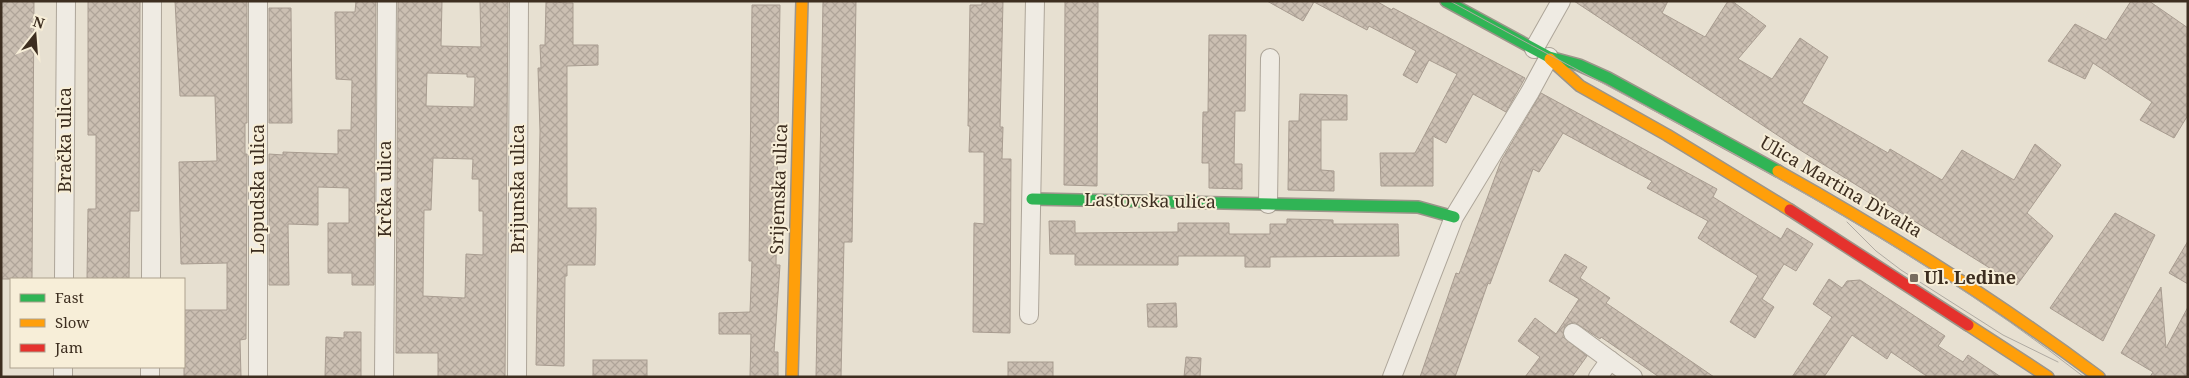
<svg xmlns="http://www.w3.org/2000/svg" width="2189" height="378" font-family="'Noto Serif',serif">
	<style>
		.building { fill: url(#building-cross-hatch); stroke: #a89c90; fill-rule: evenodd }
		.lines { fill: none; stroke-linecap: round; stroke-linejoin: round }
		.street-casing { stroke: #ada599; stroke-width: 20 }
		.fast-casing { stroke: #9c958a; stroke-width: 14 }
		.slow-casing { stroke: #9c958a; stroke-width: 14 }
		.jam-casing { stroke: #9c958a; stroke-width: 14 }
		.street { stroke: #efebe3; stroke-width: 18 }
		.fast { stroke: #30b455; stroke-width: 11 }
		.slow { stroke: #ff9f0a; stroke-width: 11 }
		.jam { stroke: #e5322d; stroke-width: 11 }
		.tram { stroke: #afaaa2; stroke-width: 1 }
		.poi-dot { fill: #786c5e; stroke: #f7eed8; stroke-width: 2 }
		.labels { text-anchor: middle; stroke-width: 4; stroke-linejoin: round; paint-order: stroke }
		.street-label { font-size: 18px; fill: #3d2e20; stroke: #f7eed8 }
		.poi-label { font-size: 18px; font-weight: bold; fill: #3d2e20; stroke: #f7eed8; text-anchor: start }
	</style>
	<defs>
		<pattern id="building-cross-hatch" width="8" height="8" patternUnits="userSpaceOnUse" patternTransform="scale(1.25)"><rect width="8" height="8" fill="#cbbfb2"/><path d="M0 0l8 8M0 8l8-8" fill="none" stroke="#afa499"/></pattern>
	</defs>
	<rect width="100%" height="100%" fill="#e7e0d1"/>
	<!-- building -->
	<g class="building">
		<polygon points="1,1 34,1 32,279 1,279"/>
		<polygon points="88,1 140,1 139,211 130,211 129,279 87,279 88,209 96,209 96,135 88,135"/>
		<polygon points="175,1 247,1 247,123 245,123 245,154 247,154 246,339 240,340 241,377 184,377 184,310 227,310 227,263 181,264 179,162 217,161 215,96 180,96"/>
		<polygon points="356,1 376,1 374,285 352,285 352,273 328,273 328,223 349,223 349,188 318,187 318,225 288,224 289,285 269,285 269,154 283,155 283,152 338,154 338,130 351,130 352,80 336,79 335,12 355,12"/>
		<path d="M398 1H442L441 46 481 47 480 1H508L505 377H438V353H396ZM427 73 467 74V77H475L474 107 426 106ZM433 158 473 159 472 179H479V211H483V255L466 254 465 298 423 296 424 210H431Z"/>
		<polygon points="823,1 856,1 852,242 844,242 841,377 816,377"/>
		<polygon points="982,1 1003,1 1000,127 1003,127 1002,159 1011,159 1010,333 973,332 974,223 984,224 984,152 969,152 970,126 968,126 970,5 982,5"/>
		<polygon points="1065,1 1098,1 1097,186 1064,185"/>
		<polygon points="1267,1 1376,1 1392,10 1393,8 1525,78 1506,112 1473,94 1446,143 1433,136 1433,186 1381,186 1380,153 1415,153 1457,74 1429,60 1417,83 1403,75 1416,51 1369,26 1367,30 1314,2 1303,21"/>
		<polygon points="1574,1 1668,1 1662,13 1705,37 1728,1 1732,1 1766,26 1738,59 1772,79 1800,38 1828,57 1802,103 1888,153 1890,149 1942,180 1962,150 2014,180 2035,144 2061,165 2027,213 2053,236 2017,285 1797,148"/>
		<polygon points="2131,1 2149,1 2188,28 2188,115 2174,138 2140,120 2152,102 2093,63 2085,79 2048,61 2075,24 2106,40"/>
		<polygon points="546,2 573,3 573,45 598,45 598,65 567,66 567,208 596,208 596,229 595,265 567,265 567,276 565,276 564,366 536,365 540,131 538,68 541,68 540,45 545,45"/>
		<polygon points="752,5 780,5 776,265 780,265 774,352 778,352 778,377 750,377 751,334 719,334 719,313 750,312 752,261 749,261"/>
		<polygon points="269,8 291,8 292,123 269,123"/>
		<polygon points="1209,35 1246,35 1245,111 1235,111 1234,164 1242,164 1242,189 1209,188 1209,163 1202,163 1203,112 1208,112"/>
		<polygon points="1541,93 1717,189 1713,197 1781,239 1787,228 1813,244 1796,271 1784,264 1762,299 1774,307 1755,338 1730,322 1758,276 1698,238 1708,221 1647,188 1652,181 1563,133 1539,172 1533,169 1490,284 1488,283 1455,377 1420,377 1456,273 1459,274 1501,161"/>
		<polygon points="1300,94 1347,95 1347,120 1321,120 1321,170 1334,171 1334,191 1288,190 1289,121 1299,121"/>
		<polygon points="2115,213 2155,235 2103,341 2050,308"/>
		<polygon points="1287,219 1333,220 1333,224 1398,224 1399,256 1270,257 1270,267 1245,267 1245,256 1178,256 1178,265 1075,265 1075,254 1050,254 1049,221 1075,221 1075,233 1178,232 1178,223 1229,223 1229,234 1270,234 1270,224 1287,224"/>
		<polygon points="2188,241 2188,284 2169,273"/>
		<polygon points="1565,254 1587,267 1580,278 1610,298 1606,303 1714,377 1659,377 1601,337 1600,339 1574,322 1565,326 1563,337 1587,356 1572,377 1525,377 1540,357 1518,341 1535,318 1556,334 1579,299 1549,281"/>
		<polygon points="1829,279 1842,288 1847,281 1860,280 1945,336 1938,346 1963,362 1968,355 2001,377 1928,377 1891,352 1887,359 1852,335 1824,377 1792,377 1832,317 1813,304"/>
		<polygon points="2161,287 2166,348 2188,307 2188,377 2150,377 2153,372 2121,353"/>
		<polygon points="1176,303 1177,327 1148,327 1147,304"/>
		<polygon points="344,332 361,332 361,377 325,377 326,337 344,338"/>
		<polygon points="1186,357 1201,358 1200,377 1184,377"/>
		<rect x="593" y="360" width="54" height="17"/>
		<rect x="1008" y="362" width="45" height="15"/>
	</g>
	<g class="lines">
		<!-- street casing -->
		<g class="street-casing">
			<g id="street">
				<polyline points="258,1 258,377"/>
				<polyline points="1534,49 1561,1"/>
				<polyline points="1268,204 1270,58"/>
				<polyline points="64,279 66,1"/>
				<polyline points="151,279 152,1"/>
				<polyline points="1029,315 1035,1"/>
				<polyline points="1573,333 1633,377"/>
				<polyline points="63,377 63,367"/>
				<polyline points="150,377 150,367"/>
				<polyline points="384,377 387,1"/>
				<polyline points="517,377 519,1"/>
				<polyline points="1392,377 1454,217 1530,92 1549,57"/>
				<polyline points="1598,377 1610,360"/>
			</g>
		</g>
		<!-- fast casing -->
		<g class="fast-casing">
			<g id="fast">
				<polyline points="1446,1 1549,57 1579,65 1608,78 1778,171"/>
				<polyline points="1032,199 1418,207 1454,217"/>
			</g>
		</g>
		<!-- slow casing -->
		<g class="slow-casing">
			<g id="slow">
				<polyline points="1550,59 1580,86 1667,135 1790,210"/>
				<path d="M1778 171C1889 233 1997 301 2099 377"/>
				<polyline points="1968,325 2048,377"/>
				<polyline points="792,377 802,1"/>
			</g>
		</g>
		<!-- jam casing -->
		<g class="jam-casing">
			<polyline id="jam" points="1790,210 1968,325"/>
		</g>
		<!-- street -->
		<use href="#street" class="street"/>
		<!-- fast -->
		<use href="#fast" class="fast"/>
		<!-- slow -->
		<use href="#slow" class="slow"/>
		<!-- jam -->
		<use href="#jam" class="jam"/>
		<!-- tram -->
		<g class="tram">
			<path d="M1450 1C1664 119 1891 226 2084 377"/>
			<polyline points="1847,222 1876,251 1901,270 2003,335 2058,362"/>
		</g>
	</g>
	<!-- markers -->
	<rect class="poi-dot" x="1909" y="273" width="10" height="10" rx="2.5"/>
	<g class="labels">
		<!-- street labels -->
		<g class="street-label">
			<text transform="translate(65 140) rotate(-90)" y="6">Bračka ulica</text>
			<text transform="translate(1841 187) rotate(30)" y="6">Ulica Martina Divalta</text>
			<text transform="translate(258 189) rotate(-90)" y="6">Lopudska ulica</text>
			<text transform="translate(385 189) rotate(-90)" y="6">Krčka ulica</text>
			<text transform="translate(518 189) rotate(-90)" y="6">Brijunska ulica</text>
			<text transform="translate(779 189) rotate(-88)" y="6">Srijemska ulica</text>
			<text transform="translate(1150 201) rotate(1)" y="6">Lastovska ulica</text>
		</g>
		<!-- poi labels -->
		<g class="poi-label">
			<text x="1924" y="284">Ul. Ledine</text>
		</g>
	</g>
	<!-- border -->
	<rect width="2189" height="378" fill="none" stroke="#3d2e20" stroke-width="5"/>
	<!-- legend -->
	<rect x="10" y="278" width="175" height="90" fill="#f7eed8" stroke="#ada18e"/>
	<rect x="20" y="294" width="25" height="8" fill="#30b455" stroke="#ada18e"/>
	<text x="55" y="303" font-size="15" fill="#3d2e20">Fast</text>
	<rect x="20" y="319" width="25" height="8" fill="#ff9f0a" stroke="#ada18e"/>
	<text x="55" y="328" font-size="15" fill="#3d2e20">Slow</text>
	<rect x="20" y="344" width="25" height="8" fill="#e5322d" stroke="#ada18e"/>
	<text x="55" y="353" font-size="15" fill="#3d2e20">Jam</text>
	<!-- north arrow -->
	<g transform="translate(35 35) rotate(17)" stroke="#f7eed8" stroke-width="4" paint-order="stroke">
	<path d="M0-4L9 19L0 12L-9 19Z" fill="#3d2e20"/>
	<text y="-8" font-size="14" font-weight="bold" text-anchor="middle" fill="#3d2e20">N</text>
	</g>
</svg>
